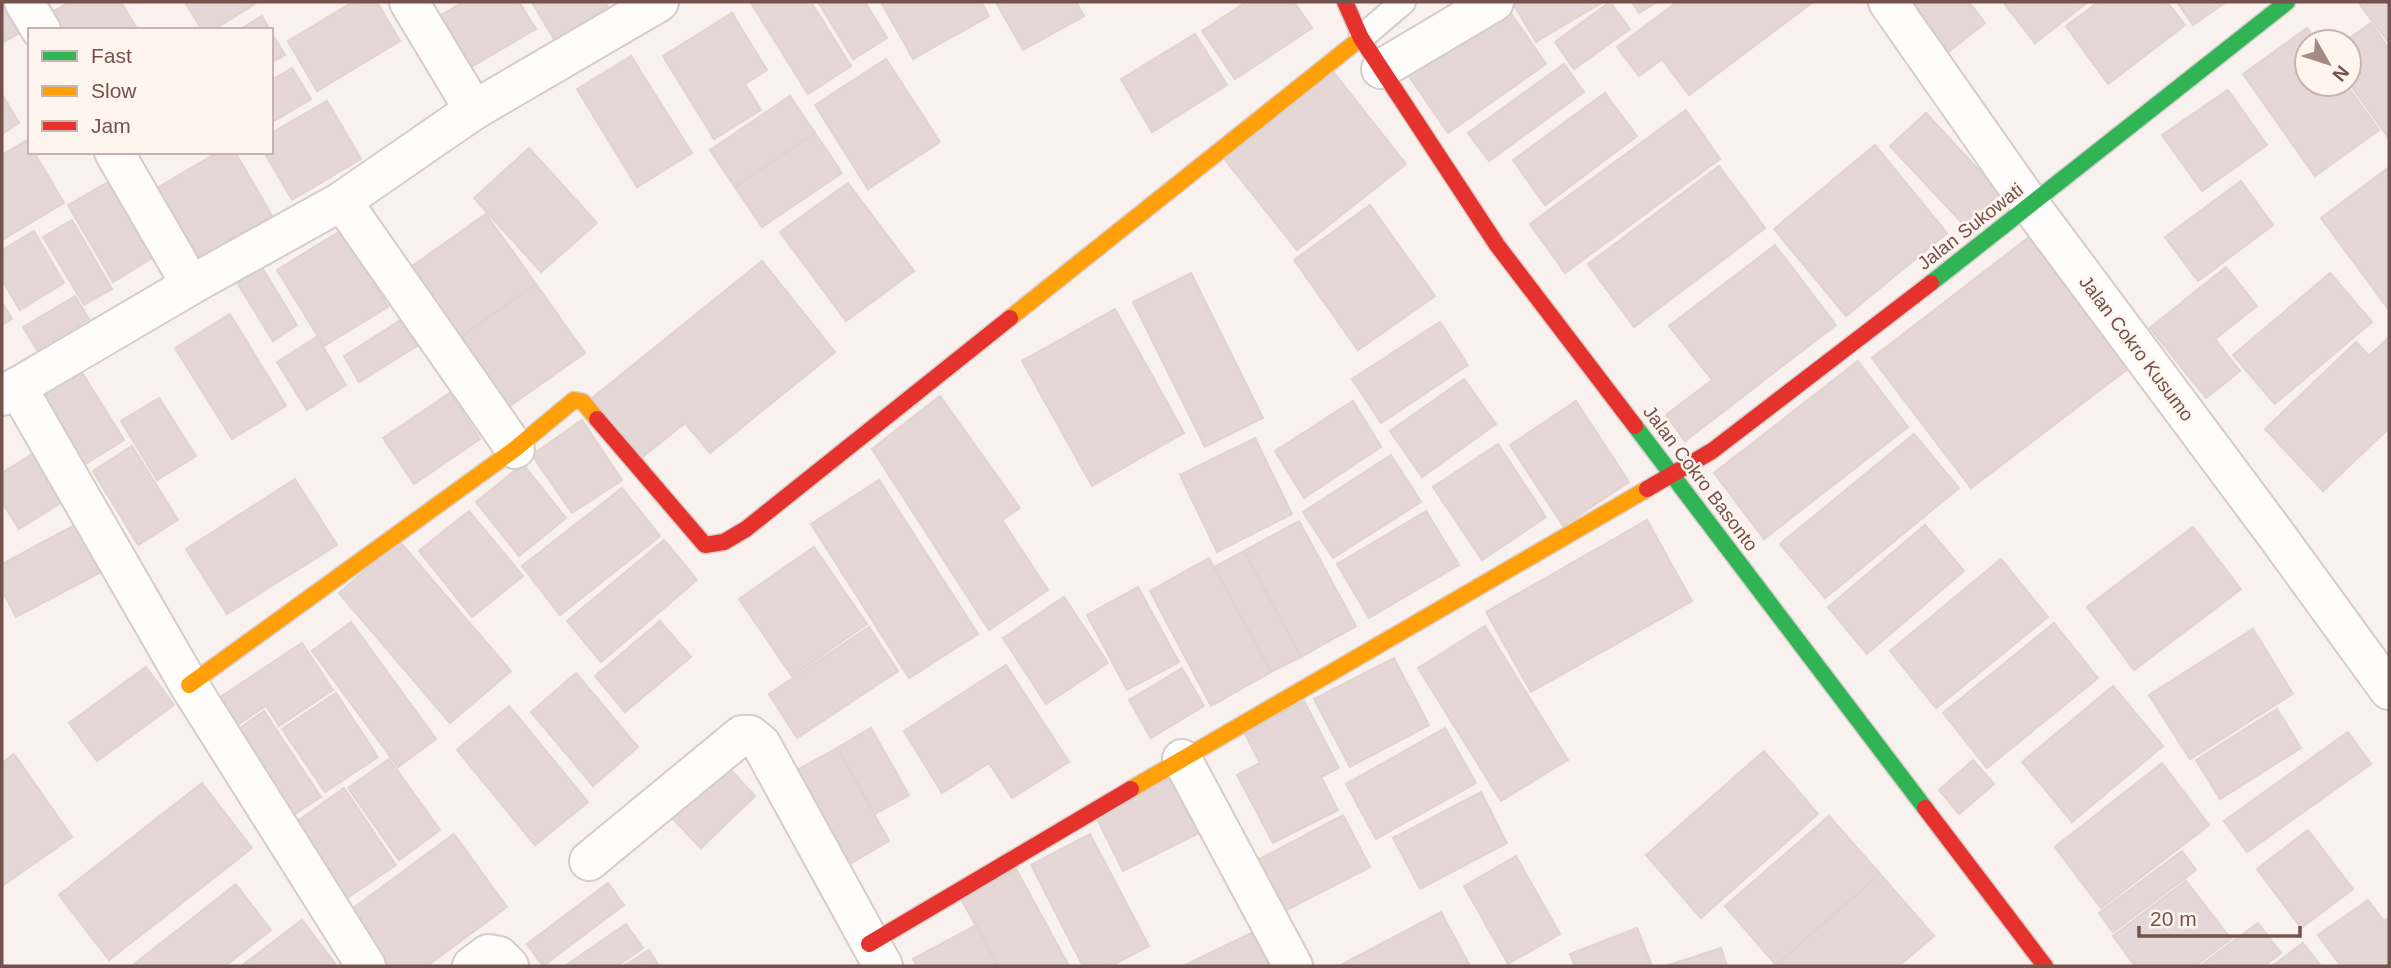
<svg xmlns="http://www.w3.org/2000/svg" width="2391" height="968" font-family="Arial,sans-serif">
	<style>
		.building { fill: #e4d7d5; stroke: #e1d3cf; stroke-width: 2 }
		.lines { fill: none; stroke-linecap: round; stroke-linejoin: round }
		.lane-casing { stroke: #d6ccca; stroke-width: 28 }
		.street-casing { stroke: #d6ccca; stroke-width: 42 }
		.fast-casing { stroke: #d8cecb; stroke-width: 19 }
		.slow-casing { stroke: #d8cecb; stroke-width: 19 }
		.jam-casing { stroke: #d8cecb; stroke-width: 19 }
		.lane { stroke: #fefdfc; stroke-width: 24 }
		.street { stroke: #fefdfc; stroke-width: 38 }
		.fast { stroke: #30b455; stroke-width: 16 }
		.slow { stroke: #ff9f0a; stroke-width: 16 }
		.jam { stroke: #e5322d; stroke-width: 16 }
		.labels { text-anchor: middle; stroke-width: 5; stroke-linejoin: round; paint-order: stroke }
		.street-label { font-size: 19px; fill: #75524d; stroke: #fef5ef }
	</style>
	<rect width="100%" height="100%" fill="#f8f1ed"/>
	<!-- building -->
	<g class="building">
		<polygon points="2,2 10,2 26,29 2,43"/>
		<polygon points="70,2 121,2 136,27 131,30 53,30 45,16"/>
		<polygon points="185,2 254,2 255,4 213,30 202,30"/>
		<polygon points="353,2 377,2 400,41 317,91 288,41"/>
		<polygon points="463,2 519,2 536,29 466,70 436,18"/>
		<polygon points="537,2 605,2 611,12 557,44 533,4"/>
		<polygon points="754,2 811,2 851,66 808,94 751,3"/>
		<polygon points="818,2 865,2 887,38 853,59"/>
		<polygon points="881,2 981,2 989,16 913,59"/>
		<polygon points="996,2 1076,2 1084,16 1023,50"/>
		<polygon points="1246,2 1294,2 1312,28 1235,79 1202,31"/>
		<polygon points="1512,2 1603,2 1536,42"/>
		<polygon points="1610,2 1630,29 1574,69 1555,42"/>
		<polygon points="1632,2 1657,2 1639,13"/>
		<polygon points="1677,2 1813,2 1689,95 1662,59 1639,76 1617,47"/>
		<polygon points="1907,2 1969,2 1985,23 1947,53"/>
		<polygon points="2003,2 2088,2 2035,43"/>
		<polygon points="2098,2 2167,2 2185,25 2108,84 2066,26"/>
		<polygon points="2177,2 2226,2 2193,25"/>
		<polygon points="2358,2 2389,2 2389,43"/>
		<polygon points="1504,3 1546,64 1448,133 1406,72"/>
		<polygon points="732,13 767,70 745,84 761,110 714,139 663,56"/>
		<polygon points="262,16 270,30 239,30"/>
		<polygon points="2371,23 2389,49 2389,139 2349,83 2349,42 2344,42"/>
		<polygon points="2307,28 2317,42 2307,42 2307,84 2346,84 2379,130 2315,176 2243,74"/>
		<polygon points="271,32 285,55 271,63"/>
		<polygon points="1195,34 1227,85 1152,132 1121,79"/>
		<polygon points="631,56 692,153 637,187 577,89"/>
		<polygon points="886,59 940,142 868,189 815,105"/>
		<polygon points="1564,64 1584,92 1489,161 1468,133"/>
		<polygon points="292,68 311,99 271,123 271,80"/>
		<polygon points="1331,69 1406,164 1297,250 1222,156"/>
		<polygon points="2228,90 2267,145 2202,191 2162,135"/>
		<polygon points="1605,93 1637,136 1545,205 1513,160"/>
		<polygon points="2,94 19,123 2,134"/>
		<polygon points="790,96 815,133 735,187 710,150"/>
		<polygon points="327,101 361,159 292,200 264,152 271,152 271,133"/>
		<polygon points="1686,110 1720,159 1565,273 1530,224"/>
		<polygon points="1926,113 2000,193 1965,226 1890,146"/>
		<polygon points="815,133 842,173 762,227 735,187"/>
		<polygon points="27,140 30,152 34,152 64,203 2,240 2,155"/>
		<polygon points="1875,145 1947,233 1846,316 1774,229"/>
		<polygon points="529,148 597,223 541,272 474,198"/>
		<polygon points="218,152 235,152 272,216 199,259 157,188"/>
		<polygon points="1719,166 1765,228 1634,327 1588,264"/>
		<polygon points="2389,167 2389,310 2321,218"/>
		<polygon points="120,175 165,250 113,282 68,205"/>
		<polygon points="2241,181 2273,225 2198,281 2165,237"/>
		<polygon points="848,183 914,271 846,321 780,232"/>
		<polygon points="1370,205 1435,296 1358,350 1294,260"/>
		<polygon points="486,214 536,284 458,339 408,269"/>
		<polygon points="72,220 112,289 84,305 43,237"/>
		<polygon points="342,230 388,307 324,346 277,270"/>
		<polygon points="34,231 64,283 20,310 2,280 2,250"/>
		<polygon points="2033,234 2133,365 1971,488 1872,358"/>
		<polygon points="1775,245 1836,325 1685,441 1666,415 1712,380 1669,326"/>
		<polygon points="762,261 835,352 710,453 685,423 640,459 591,399"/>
		<polygon points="261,266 297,325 273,341 236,281"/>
		<polygon points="2226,267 2257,306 2215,339 2240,371 2206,398 2150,328"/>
		<polygon points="1191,273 1263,418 1205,447 1133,302"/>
		<polygon points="2330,273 2372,322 2275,404 2233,355"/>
		<polygon points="536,284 585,353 507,408 458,339"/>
		<polygon points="75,296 89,319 37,350 23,327"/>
		<polygon points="2,302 12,319 2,325"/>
		<polygon points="1115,309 1184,433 1092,486 1022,361"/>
		<polygon points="230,314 286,406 232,439 175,348"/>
		<polygon points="401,320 417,346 359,382 344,356"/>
		<polygon points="1440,322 1468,365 1381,423 1352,379"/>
		<polygon points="317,337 346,385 307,410 277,362"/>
		<polygon points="2389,337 2389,428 2323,491 2265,429 2356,342 2369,356"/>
		<polygon points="1858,361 1908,427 1764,539 1714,473"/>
		<polygon points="81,371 124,440 82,466 40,396"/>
		<polygon points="1464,379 1496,424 1422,477 1390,431"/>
		<polygon points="450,393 480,439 414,484 383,438"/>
		<polygon points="940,396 1020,508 1002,520 1048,590 989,630 872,449"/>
		<polygon points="159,398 196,456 157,480 121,421"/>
		<polygon points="1353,401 1381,447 1304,498 1275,451"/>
		<polygon points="1576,401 1629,482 1563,526 1510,445"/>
		<polygon points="582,420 622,480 572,513 532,455"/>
		<polygon points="1914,434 1959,488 1825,598 1780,544"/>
		<polygon points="1255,438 1292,514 1217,552 1180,475"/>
		<polygon points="1498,444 1546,517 1482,560 1433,487"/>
		<polygon points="45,446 75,494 19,529 2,502 2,473"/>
		<polygon points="132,446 178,520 138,545 93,471"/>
		<polygon points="1391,455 1421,502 1333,558 1303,512"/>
		<polygon points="523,464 566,518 519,556 476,502"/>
		<polygon points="295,479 337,545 227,614 186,549"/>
		<polygon points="879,480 978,634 909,678 811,524"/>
		<polygon points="622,488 660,536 560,615 522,566"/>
		<polygon points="469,511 523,576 472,617 419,551"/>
		<polygon points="1426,511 1459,565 1369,618 1337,564"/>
		<polygon points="1647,520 1692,601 1531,692 1486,612"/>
		<polygon points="1299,521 1356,626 1301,657 1244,551"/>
		<polygon points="80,522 105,570 16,617 2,590 2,564"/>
		<polygon points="1925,525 1964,571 1867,654 1828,607"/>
		<polygon points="2193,527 2241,589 2134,670 2087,607"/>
		<polygon points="664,540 697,580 601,662 567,621"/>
		<polygon points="399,541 511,671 450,723 339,593"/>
		<polygon points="814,547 867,624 792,676 739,599"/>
		<polygon points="1244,551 1301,657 1271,672 1214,567"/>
		<polygon points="1209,558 1271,672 1211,706 1150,591"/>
		<polygon points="2001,559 2048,617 1936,708 1890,651"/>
		<polygon points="1138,587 1179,662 1127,690 1087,615"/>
		<polygon points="1064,597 1108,663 1046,704 1003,638"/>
		<polygon points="660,621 691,657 625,712 595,676"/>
		<polygon points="351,622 436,739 398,767 312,651"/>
		<polygon points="2054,623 2098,678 1987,768 1943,713"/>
		<polygon points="1485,626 1568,760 1501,801 1418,668"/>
		<polygon points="869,627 898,671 797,738 769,694"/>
		<polygon points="2253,629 2293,694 2190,759 2149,695"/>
		<polygon points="302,643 333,690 279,726 266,706 231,729 213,702"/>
		<polygon points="1394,658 1429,725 1350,767 1314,699"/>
		<polygon points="1006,665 1069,762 1012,798 989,763 942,793 904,731"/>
		<polygon points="146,667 174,705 97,761 69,723"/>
		<polygon points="1182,668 1204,706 1151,738 1129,700"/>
		<polygon points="576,673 638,747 593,786 531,712"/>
		<polygon points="2113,686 2163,746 2072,822 2022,762"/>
		<polygon points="336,693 378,757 325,792 282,729"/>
		<polygon points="1304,701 1339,768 1321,777 1338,810 1273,843 1237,775 1260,763 1244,732"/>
		<polygon points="509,706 588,802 535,845 457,750"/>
		<polygon points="2277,709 2301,748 2220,799 2196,760"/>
		<polygon points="264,711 321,797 287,819 232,734"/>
		<polygon points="871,728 909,795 875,814 837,748"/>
		<polygon points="1445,728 1476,783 1376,839 1346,784"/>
		<polygon points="2348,732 2371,764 2247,852 2224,821"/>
		<polygon points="837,748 889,841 843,868 790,774"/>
		<polygon points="1764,751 1818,814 1701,918 1646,855"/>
		<polygon points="14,754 72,837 2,886 2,763"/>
		<polygon points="389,759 440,830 399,860 348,788"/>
		<polygon points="1973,760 1994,784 1959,814 1939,790"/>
		<polygon points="2162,763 2209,825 2101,908 2055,847"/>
		<polygon points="725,764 755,796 701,848 670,816"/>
		<polygon points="1179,773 1207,829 1123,871 1095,815"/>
		<polygon points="202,783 252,848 109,960 59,895"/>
		<polygon points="344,788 396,865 341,902 289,827"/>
		<polygon points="1481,792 1507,843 1420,889 1393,838"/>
		<polygon points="1343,815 1370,867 1281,913 1254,862"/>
		<polygon points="1829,816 1880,874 1776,965 1725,906"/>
		<polygon points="2308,830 2353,889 2301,928 2257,869"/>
		<polygon points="454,834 507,907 427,966 388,966 348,912"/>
		<polygon points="1090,834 1149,946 1111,966 1083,966 1031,865"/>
		<polygon points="2182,851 2196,870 2113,932 2099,913"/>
		<polygon points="1516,856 1560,934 1508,964 1464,886"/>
		<polygon points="1016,869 1069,966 998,966 961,899"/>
		<polygon points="1880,874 1934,936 1899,966 1775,966"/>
		<polygon points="2186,881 2231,939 2195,966 2135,966 2113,936"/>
		<polygon points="608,883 624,905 543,966 527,944"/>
		<polygon points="236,884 271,930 225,966 135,966 133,965"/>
		<polygon points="2368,900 2384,921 2389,917 2389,966 2341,966 2318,935"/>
		<polygon points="1441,912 1470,966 1339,966"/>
		<polygon points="302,920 337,966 241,966"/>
		<polygon points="2258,923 2281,953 2264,966 2200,966"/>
		<polygon points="626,924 643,948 617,966 565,966"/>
		<polygon points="976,925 998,966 917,966 913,959"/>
		<polygon points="1637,928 1652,966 1575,966 1570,954"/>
		<polygon points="1253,932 1270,966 1183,966"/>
		<polygon points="2303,943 2321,966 2272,966"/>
		<polygon points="1721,948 1727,966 1670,966 1669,965"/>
		<polygon points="649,950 659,966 624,966"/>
	</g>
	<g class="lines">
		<!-- lane casing -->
		<g class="lane-casing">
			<polyline id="lane" points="1361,38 1403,2"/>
		</g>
		<!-- street casing -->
		<g class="street-casing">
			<g id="street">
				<polyline points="24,2 41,30"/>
				<polyline points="409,2 474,110"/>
				<polyline points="1888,2 2031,206 2277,536 2389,690"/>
				<polyline points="1381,69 1494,2"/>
				<polyline points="114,152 191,285"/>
				<polyline points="342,201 515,449"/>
				<polyline points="17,387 189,685 366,966"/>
				<polyline points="2,396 191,285 342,201 474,110 659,2"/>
				<polyline points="1182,759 1293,966"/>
				<polyline points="589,861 742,735 750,735 761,744 883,966"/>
				<polyline points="472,966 488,954 499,956 509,966"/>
			</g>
		</g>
		<!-- fast casing -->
		<g class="fast-casing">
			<g id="fast">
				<polyline points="1931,283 2287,2"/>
				<polyline points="1635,426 1925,808"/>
			</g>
		</g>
		<!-- slow casing -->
		<g class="slow-casing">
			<g id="slow">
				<polyline points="1010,318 1361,38"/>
				<polyline points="189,685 515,449 574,400 583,402 597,419"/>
				<polyline points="1131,789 1647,489"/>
			</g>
		</g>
		<!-- jam casing -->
		<g class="jam-casing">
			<g id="jam">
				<polyline points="1345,2 1361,38 1497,245 1635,426"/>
				<polyline points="597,419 705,545 724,542 746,529 1010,318"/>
				<polyline points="1647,489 1712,451 1931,283"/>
				<polyline points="1925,808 2045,966"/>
				<polyline points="869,944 1131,789"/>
			</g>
		</g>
		<!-- lane -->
		<use href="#lane" class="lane"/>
		<!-- street -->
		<use href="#street" class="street"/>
		<!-- fast -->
		<use href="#fast" class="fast"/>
		<!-- slow -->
		<use href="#slow" class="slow"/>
		<!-- jam -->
		<use href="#jam" class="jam"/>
	</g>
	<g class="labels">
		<!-- street labels -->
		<g class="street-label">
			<text transform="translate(1970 226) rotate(-38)" y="7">Jalan Sukowati</text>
			<text transform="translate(2137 348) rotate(53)" y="7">Jalan Cokro Kusumo</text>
			<text transform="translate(1701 478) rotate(53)" y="7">Jalan Cokro Basonto</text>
		</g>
	</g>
	<!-- border -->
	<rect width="2391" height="968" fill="none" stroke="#75524d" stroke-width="7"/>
	<!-- legend -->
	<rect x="28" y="28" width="245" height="126" fill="#fef5ef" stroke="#c7b4ae" stroke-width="2"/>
	<rect x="42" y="51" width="35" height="10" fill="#30b455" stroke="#c7b4ae" stroke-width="2"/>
	<text x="91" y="63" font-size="21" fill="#75524d">Fast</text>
	<rect x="42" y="86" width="35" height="10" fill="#ff9f0a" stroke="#c7b4ae" stroke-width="2"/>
	<text x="91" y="98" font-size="21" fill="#75524d">Slow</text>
	<rect x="42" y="121" width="35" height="10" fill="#e5322d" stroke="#c7b4ae" stroke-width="2"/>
	<text x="91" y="133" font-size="21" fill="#75524d">Jam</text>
	<!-- north arrow -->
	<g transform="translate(2328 63) rotate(129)"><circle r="33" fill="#fef5ef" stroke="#c7b4ae" stroke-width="2"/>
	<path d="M0-5L12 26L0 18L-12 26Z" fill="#a38a85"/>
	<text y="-10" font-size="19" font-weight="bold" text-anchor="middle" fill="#75524d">N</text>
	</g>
	<!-- scale -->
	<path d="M2139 926v10h161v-10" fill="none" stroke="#75524d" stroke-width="3.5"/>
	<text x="2150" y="926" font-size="21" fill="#75524d" stroke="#fef5ef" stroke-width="5" paint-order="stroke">20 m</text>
</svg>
